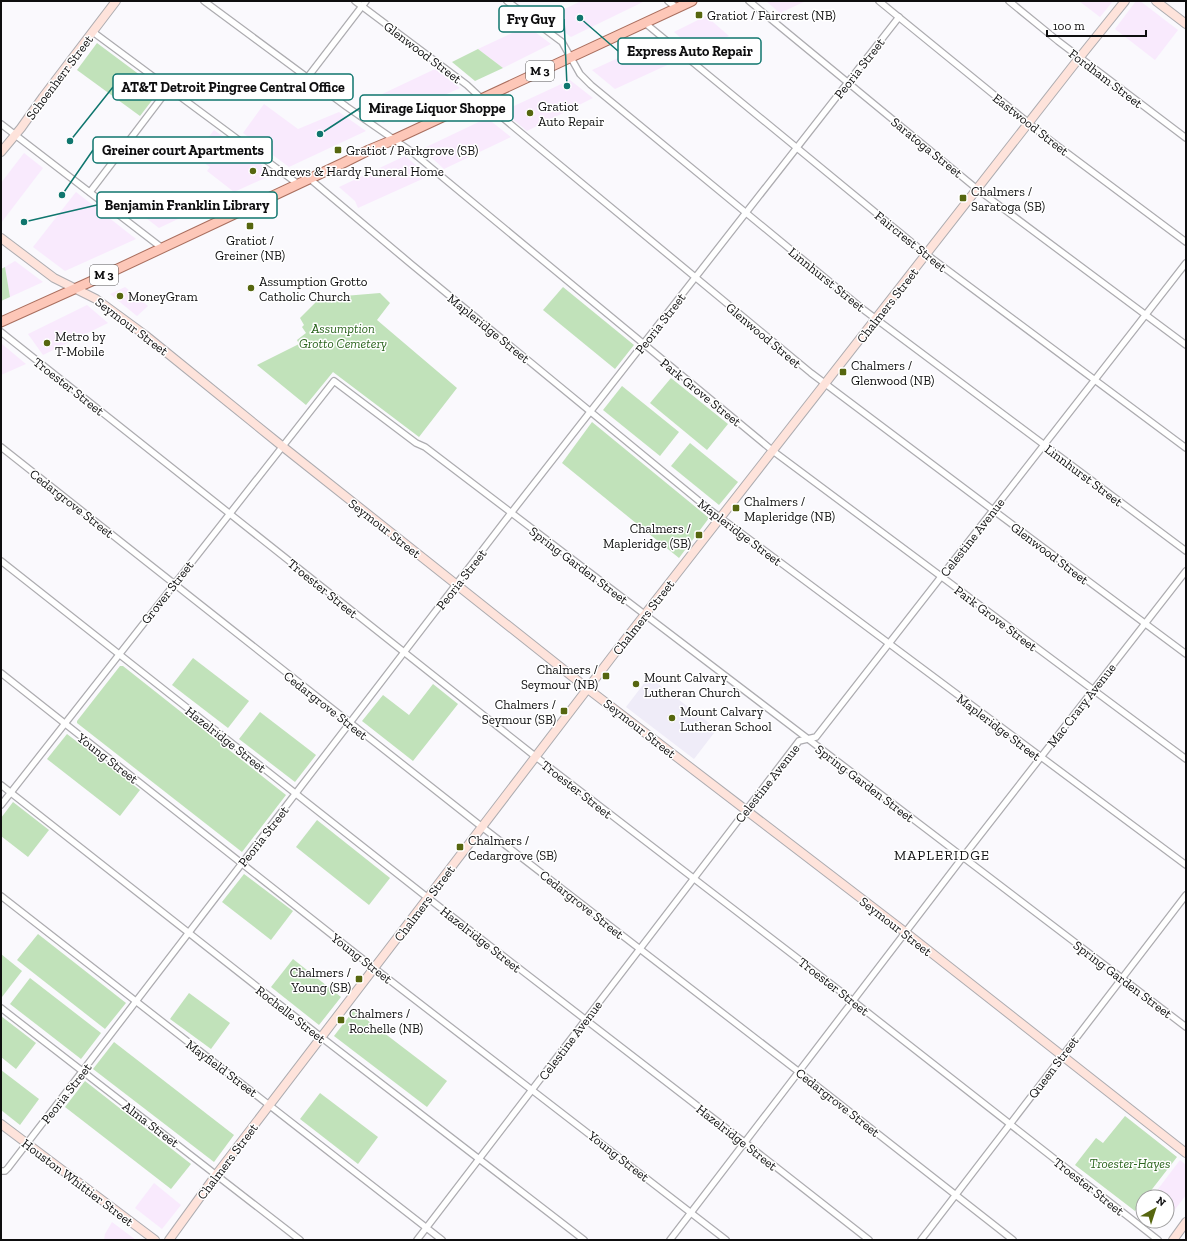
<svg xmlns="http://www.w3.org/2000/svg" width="1187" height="1241" font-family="'Zilla Slab',serif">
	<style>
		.commercial { fill: #f9eafd }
		.built { fill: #efecf8 }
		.green { fill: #c1e2ba }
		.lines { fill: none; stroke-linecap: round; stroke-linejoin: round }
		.street-casing { stroke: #adacb0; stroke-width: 8 }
		.secondary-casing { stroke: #adacb0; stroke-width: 10 }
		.primary-casing { stroke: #a96e5e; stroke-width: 11 }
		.street { stroke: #fff; stroke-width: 5.5 }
		.secondary { stroke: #fee3db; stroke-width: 8 }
		.primary { stroke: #fdc7b8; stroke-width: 9 }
		.poi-dot { fill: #56660f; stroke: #fff; stroke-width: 1.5 }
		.labels { text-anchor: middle; stroke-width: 3; stroke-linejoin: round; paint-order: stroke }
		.shield { fill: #fff; stroke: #565657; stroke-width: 1 }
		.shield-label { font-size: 12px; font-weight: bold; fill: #0e0e0f }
		.poi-label { font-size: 13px; fill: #0e0e0f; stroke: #fff; text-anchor: start }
		.street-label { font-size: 13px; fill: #0e0e0f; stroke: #fff }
		.park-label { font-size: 13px; font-style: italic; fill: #2a641d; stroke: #fff }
		.neighbourhood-label { font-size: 14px; letter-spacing: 1px; fill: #0e0e0f; stroke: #fff }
		.leader { fill: none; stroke: #0f766e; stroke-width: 1.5 }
		.callout-dot { fill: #0f766e; stroke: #fff; stroke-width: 1.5 }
		.callout { fill: #fff; stroke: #0f766e; stroke-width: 1.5 }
		.callout-label { font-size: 14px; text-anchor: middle; font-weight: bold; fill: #0e0e0f }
	</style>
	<rect width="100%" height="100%" fill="#faf9fd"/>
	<!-- commercial -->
	<g class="commercial">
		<polygon points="581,1 645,1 571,37 546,18"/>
		<polygon points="766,1 806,1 780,13"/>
		<polygon points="1079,1 1113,1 1100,17"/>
		<polygon points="1136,1 1140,1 1178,30 1155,60 1115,29"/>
		<polygon points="706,16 729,36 696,51 674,32"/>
		<polygon points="527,26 551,44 503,68 478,49"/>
		<polygon points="653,42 676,61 615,89 592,70"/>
		<polygon points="435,69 460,88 383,123 359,105"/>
		<polygon points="570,80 593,98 527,131 503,111"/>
		<polygon points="264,104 298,129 339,112 366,131 289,167 243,133"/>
		<polygon points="487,118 511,137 444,169 422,149"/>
		<polygon points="214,130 274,174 234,192 207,171 210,167 194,156"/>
		<polygon points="24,153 43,168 1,223 1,183"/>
		<polygon points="405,156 429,176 358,208 355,201 339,187"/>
		<polygon points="172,191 197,210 159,228 133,208 142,196 149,201"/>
		<polygon points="76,192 136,239 65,271 33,247"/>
		<polygon points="15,261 43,282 10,297 5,267"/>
		<polygon points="125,287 148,306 137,316 110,294"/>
		<polygon points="87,305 108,323 43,355 28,334"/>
		<polygon points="2,344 26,364 1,375 1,345"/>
		<polygon points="1180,1160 1186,1165 1186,1195 1167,1220 1167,1197 1152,1197"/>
		<polygon points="154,1183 181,1205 162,1229 135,1208"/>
		<polygon points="112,1222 136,1240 104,1240 105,1234"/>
	</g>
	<!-- built -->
	<polygon class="built" points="649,677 717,729 694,759 626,707"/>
	<!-- green -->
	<g class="green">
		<polygon points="97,43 160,90 140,116 77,70"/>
		<polygon points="478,49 503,68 475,81 452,62"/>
		<polygon points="5,267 10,297 1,301 1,269"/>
		<polygon points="563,287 634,345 615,369 543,310"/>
		<polygon points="380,293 390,303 377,320 457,388 419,437 333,372 306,405 257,365 299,344 297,340 306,333 302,327 304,325 300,318 320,298"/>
		<polygon points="671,378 728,424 707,450 650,403"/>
		<polygon points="622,386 679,432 660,456 603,410"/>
		<polygon points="592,422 709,518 679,558 562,463"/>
		<polygon points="690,443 738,482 719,505 671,466"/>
		<polygon points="193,658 249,701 228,728 172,685"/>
		<polygon points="120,666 123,666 286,795 242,852 77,723 77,721"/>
		<polygon points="433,684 458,704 413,761 362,721 383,695 409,715"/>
		<polygon points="260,712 316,755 295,782 239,739"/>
		<polygon points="67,734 140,790 120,816 47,759"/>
		<polygon points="13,802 49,830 28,857 1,836 1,818"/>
		<polygon points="317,820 390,878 369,905 296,847"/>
		<polygon points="244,874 293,911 271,940 222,902"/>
		<polygon points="38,934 126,1003 105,1029 17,960"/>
		<polygon points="1,954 22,971 2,997 1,996"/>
		<polygon points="293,959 341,997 319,1025 271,987"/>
		<polygon points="30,978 101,1033 81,1059 10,1004"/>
		<polygon points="189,993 230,1023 211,1049 170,1019"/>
		<polygon points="354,1010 447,1081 427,1107 334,1036"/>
		<polygon points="1,1016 36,1043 16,1069 1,1057"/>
		<polygon points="114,1042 234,1135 214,1162 93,1069"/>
		<polygon points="1,1070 39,1099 20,1125 1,1110"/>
		<polygon points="85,1081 191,1164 171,1189 65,1107"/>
		<polygon points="320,1093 378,1137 358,1164 300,1119"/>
		<polygon points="1125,1116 1177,1157 1146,1197 1143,1197 1143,1200 1135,1211 1075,1165 1096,1138 1103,1143"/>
	</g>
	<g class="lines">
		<!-- street casing -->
		<g class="street-casing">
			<g id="street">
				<polyline points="204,1 347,107 412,152 773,451 1186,759"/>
				<polyline points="355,1 467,85 497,113 811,373 993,510 1186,654"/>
				<polyline points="507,1 562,42 580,74 591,85 864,310 1186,551"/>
				<polyline points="668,1 677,8"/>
				<polyline points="749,1 977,189 1186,345"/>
				<polyline points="879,1 1047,138 1186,242"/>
				<polyline points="1009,1 1058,41 1186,138"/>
				<polyline points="645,23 926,254 1186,448"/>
				<polyline points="93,32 298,184"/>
				<polyline points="307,78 366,1"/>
				<polyline points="1,124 162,248"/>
				<polyline points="310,179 411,264 710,510 1186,865"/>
				<polyline points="90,192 169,88"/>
				<polyline points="1,332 536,757 853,1001 1158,1240"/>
				<polyline points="1,447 482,827 799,1072 1013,1240"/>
				<polyline points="1,561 428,898 744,1142 869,1240"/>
				<polyline points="1,673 374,968 726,1240"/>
				<polyline points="1,785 321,1037 584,1240"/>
				<polyline points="1,805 334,381 416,443 425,447 1186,1027"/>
				<polyline points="1,896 442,1240"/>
				<polyline points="1,1008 300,1240"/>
				<polyline points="1,1171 5,1171 8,1168 511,513 899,17"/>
				<polyline points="417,1240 799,741 816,737 1186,263"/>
				<polyline points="670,1240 963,857 1186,571"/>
				<polyline points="921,1240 1186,895"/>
			</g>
		</g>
		<!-- secondary casing -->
		<g class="secondary-casing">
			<g id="secondary">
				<polyline points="1156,1 1186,24"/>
				<polyline points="1,152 21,128 43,97 116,1"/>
				<polyline points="1,238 54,278 96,299 145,335 282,446 588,689 905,932 1186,1153"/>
				<polyline points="1,1124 155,1240"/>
				<polyline points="169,1240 216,1175 614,654 1076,62 1125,1"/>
				<polyline points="1173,1240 1186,1222"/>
			</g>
		</g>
		<!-- primary casing -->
		<g class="primary-casing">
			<polyline id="primary" points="1,322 92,281 343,163 369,150 393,140 692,1"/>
		</g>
		<!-- street -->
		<use href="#street" class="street"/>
		<!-- secondary -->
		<use href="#secondary" class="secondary"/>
		<!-- primary -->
		<use href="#primary" class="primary"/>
	</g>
	<!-- markers -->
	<g class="poi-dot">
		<rect x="695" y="11" width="8" height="8" rx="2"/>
		<circle cx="530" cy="113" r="4"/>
		<rect x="334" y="146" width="8" height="8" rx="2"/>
		<circle cx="253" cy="171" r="4"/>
		<rect x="959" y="194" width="8" height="8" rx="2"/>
		<rect x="246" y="222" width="8" height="8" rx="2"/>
		<circle cx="251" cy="288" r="4"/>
		<circle cx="120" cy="296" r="4"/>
		<circle cx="47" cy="343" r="4"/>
		<rect x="839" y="368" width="8" height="8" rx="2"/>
		<rect x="732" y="504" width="8" height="8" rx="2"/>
		<rect x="695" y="531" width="8" height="8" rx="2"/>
		<rect x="602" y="672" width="8" height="8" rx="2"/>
		<circle cx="636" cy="684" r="4"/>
		<rect x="560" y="707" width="8" height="8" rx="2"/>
		<circle cx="672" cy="718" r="4"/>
		<rect x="456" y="843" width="8" height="8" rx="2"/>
		<rect x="355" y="975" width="8" height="8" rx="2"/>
		<rect x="337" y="1016" width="8" height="8" rx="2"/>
	</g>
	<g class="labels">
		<!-- shield labels -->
		<g class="shield">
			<rect x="526" y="61" width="28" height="20" rx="3"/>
			<rect x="90" y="265" width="28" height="20" rx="3"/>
		</g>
		<g class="shield-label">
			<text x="540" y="75">M 3</text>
			<text x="104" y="279">M 3</text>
		</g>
		<!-- poi labels -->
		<g class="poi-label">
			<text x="707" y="20">Gratiot / Faircrest (NB)</text>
			<text x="538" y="111">Gratiot<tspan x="538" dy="15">Auto Repair</tspan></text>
			<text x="346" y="155">Gratiot / Parkgrove (SB)</text>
			<text x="261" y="176">Andrews &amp; Hardy Funeral Home</text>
			<text x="971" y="196">Chalmers /<tspan x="971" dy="15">Saratoga (SB)</tspan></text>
			<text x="250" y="245" text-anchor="middle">Gratiot /<tspan x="250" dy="15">Greiner (NB)</tspan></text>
			<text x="259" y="286">Assumption Grotto<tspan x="259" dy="15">Catholic Church</tspan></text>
			<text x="128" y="301">MoneyGram</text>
			<text x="55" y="341">Metro by<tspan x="55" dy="15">T-Mobile</tspan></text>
			<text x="851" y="370">Chalmers /<tspan x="851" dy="15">Glenwood (NB)</tspan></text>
			<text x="744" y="506">Chalmers /<tspan x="744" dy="15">Mapleridge (NB)</tspan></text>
			<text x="691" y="533" text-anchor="end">Chalmers /<tspan x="691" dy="15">Mapleridge (SB)</tspan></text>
			<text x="598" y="674" text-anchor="end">Chalmers /<tspan x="598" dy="15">Seymour (NB)</tspan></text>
			<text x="644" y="682">Mount Calvary<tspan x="644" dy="15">Lutheran Church</tspan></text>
			<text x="556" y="709" text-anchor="end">Chalmers /<tspan x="556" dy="15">Seymour (SB)</tspan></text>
			<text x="680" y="716">Mount Calvary<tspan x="680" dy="15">Lutheran School</tspan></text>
			<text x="468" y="845">Chalmers /<tspan x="468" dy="15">Cedargrove (SB)</tspan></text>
			<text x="351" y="977" text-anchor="end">Chalmers /<tspan x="351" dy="15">Young (SB)</tspan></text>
			<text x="349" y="1018">Chalmers /<tspan x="349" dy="15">Rochelle (NB)</tspan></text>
		</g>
		<!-- street labels -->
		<g class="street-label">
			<text transform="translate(423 52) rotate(37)" y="5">Glenwood Street</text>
			<text transform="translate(859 68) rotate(-52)" y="5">Peoria Street</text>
			<text transform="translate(59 77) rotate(-53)" y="5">Schoenherr Street</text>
			<text transform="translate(1106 78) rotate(37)" y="5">Fordham Street</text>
			<text transform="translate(1031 124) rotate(38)" y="5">Eastwood Street</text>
			<text transform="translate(927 147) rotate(39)" y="5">Saratoga Street</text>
			<text transform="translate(911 241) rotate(39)" y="5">Faircrest Street</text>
			<text transform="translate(827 279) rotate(39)" y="5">Linnhurst Street</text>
			<text transform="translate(887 305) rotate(-52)" y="5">Chalmers Street</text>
			<text transform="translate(660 323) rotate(-52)" y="5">Peoria Street</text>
			<text transform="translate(132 326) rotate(37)" y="5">Seymour Street</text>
			<text transform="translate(489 328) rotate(39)" y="5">Mapleridge Street</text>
			<text transform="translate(764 335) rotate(40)" y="5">Glenwood Street</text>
			<text transform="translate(69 386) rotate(38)" y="5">Troester Street</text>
			<text transform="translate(701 392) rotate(39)" y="5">Park Grove Street</text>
			<text transform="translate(1084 475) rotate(37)" y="5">Linnhurst Street</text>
			<text transform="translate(72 503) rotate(38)" y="5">Cedargrove Street</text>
			<text transform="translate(385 528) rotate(38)" y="5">Seymour Street</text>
			<text transform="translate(740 532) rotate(37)" y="5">Mapleridge Street</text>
			<text transform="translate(972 537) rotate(-52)" y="5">Celestine Avenue</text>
			<text transform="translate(1050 553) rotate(37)" y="5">Glenwood Street</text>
			<text transform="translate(579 565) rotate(37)" y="5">Spring Garden Street</text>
			<text transform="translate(461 579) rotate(-52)" y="5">Peoria Street</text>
			<text transform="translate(323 588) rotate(39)" y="5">Troester Street</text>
			<text transform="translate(167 592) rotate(-52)" y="5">Grover Street</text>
			<text transform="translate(643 617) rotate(-52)" y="5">Chalmers Street</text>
			<text transform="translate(996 618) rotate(37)" y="5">Park Grove Street</text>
			<text transform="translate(326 705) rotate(38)" y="5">Cedargrove Street</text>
			<text transform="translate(1081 705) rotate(-52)" y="5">Mac Crary Avenue</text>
			<text transform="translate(999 727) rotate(37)" y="5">Mapleridge Street</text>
			<text transform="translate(640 728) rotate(38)" y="5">Seymour Street</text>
			<text transform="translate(226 739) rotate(38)" y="5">Hazelridge Street</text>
			<text transform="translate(108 758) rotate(38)" y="5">Young Street</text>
			<text transform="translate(767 783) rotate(-52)" y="5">Celestine Avenue</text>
			<text transform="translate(865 783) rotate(37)" y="5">Spring Garden Street</text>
			<text transform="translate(577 789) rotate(38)" y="5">Troester Street</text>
			<text transform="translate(263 836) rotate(-52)" y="5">Peoria Street</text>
			<text transform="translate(424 903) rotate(-53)" y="5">Chalmers Street</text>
			<text transform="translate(582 904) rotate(38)" y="5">Cedargrove Street</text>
			<text transform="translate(896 926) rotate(38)" y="5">Seymour Street</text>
			<text transform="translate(481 939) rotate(38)" y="5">Hazelridge Street</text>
			<text transform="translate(362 958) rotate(38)" y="5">Young Street</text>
			<text transform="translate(1123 979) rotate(37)" y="5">Spring Garden Street</text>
			<text transform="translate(834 986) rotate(38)" y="5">Troester Street</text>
			<text transform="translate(291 1014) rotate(38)" y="5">Rochelle Street</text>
			<text transform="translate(570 1040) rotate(-53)" y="5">Celestine Avenue</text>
			<text transform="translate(1053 1067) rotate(-53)" y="5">Queen Street</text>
			<text transform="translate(222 1068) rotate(37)" y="5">Mayfield Street</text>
			<text transform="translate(66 1093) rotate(-52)" y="5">Peoria Street</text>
			<text transform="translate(838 1102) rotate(38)" y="5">Cedargrove Street</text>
			<text transform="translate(151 1124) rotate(37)" y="5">Alma Street</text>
			<text transform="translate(737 1137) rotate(38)" y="5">Hazelridge Street</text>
			<text transform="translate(619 1156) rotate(38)" y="5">Young Street</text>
			<text transform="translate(227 1161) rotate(-53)" y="5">Chalmers Street</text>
			<text transform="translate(78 1182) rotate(37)" y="5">Houston Whittier Street</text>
			<text transform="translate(1089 1186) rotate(38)" y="5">Troester Street</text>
		</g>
		<!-- park labels -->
		<g class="park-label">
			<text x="343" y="333">Assumption<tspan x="343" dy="15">Grotto Cemetery</tspan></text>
			<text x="1130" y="1168">Troester-Hayes</text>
		</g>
		<!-- neighbourhood labels -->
		<g class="neighbourhood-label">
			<text x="942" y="860">MAPLERIDGE</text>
		</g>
	</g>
	<!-- callouts -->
	<path class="leader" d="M567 86L564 19M580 18L618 51M70 141L113 87M320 134L360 108M62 195L93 150M24 222L97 205"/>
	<g class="callout-dot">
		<circle cx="567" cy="86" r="4"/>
		<circle cx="580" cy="18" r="4"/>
		<circle cx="70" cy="141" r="4"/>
		<circle cx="320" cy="134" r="4"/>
		<circle cx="62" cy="195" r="4"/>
		<circle cx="24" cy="222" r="4"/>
	</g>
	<g class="callout">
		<rect x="499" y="6" width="65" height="26" rx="4"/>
		<rect x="618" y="38" width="143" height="26" rx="4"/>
		<rect x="113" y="74" width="240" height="26" rx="4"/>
		<rect x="360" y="95" width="153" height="26" rx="4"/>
		<rect x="93" y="137" width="179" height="26" rx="4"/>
		<rect x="97" y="192" width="180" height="26" rx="4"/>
	</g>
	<g class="callout-label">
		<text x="531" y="24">Fry Guy</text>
		<text x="690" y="56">Express Auto Repair</text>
		<text x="233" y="92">AT&amp;T Detroit Pingree Central Office</text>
		<text x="437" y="113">Mirage Liquor Shoppe</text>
		<text x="183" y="155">Greiner court Apartments</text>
		<text x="187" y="210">Benjamin Franklin Library</text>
	</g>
	<!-- border -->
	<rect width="1187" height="1241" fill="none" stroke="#0e0e0f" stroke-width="4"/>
	<!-- north arrow -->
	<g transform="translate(1155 1209) rotate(39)"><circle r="19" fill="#ffffff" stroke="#9f9f9f"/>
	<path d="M0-3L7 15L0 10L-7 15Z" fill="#56660f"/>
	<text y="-6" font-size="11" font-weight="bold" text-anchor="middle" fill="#0e0e0f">N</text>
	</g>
	<!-- scale -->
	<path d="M1047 30v6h99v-6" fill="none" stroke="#0e0e0f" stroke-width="2"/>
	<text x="1053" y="30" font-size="12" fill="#0e0e0f" stroke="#ffffff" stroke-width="3" paint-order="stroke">100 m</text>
</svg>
